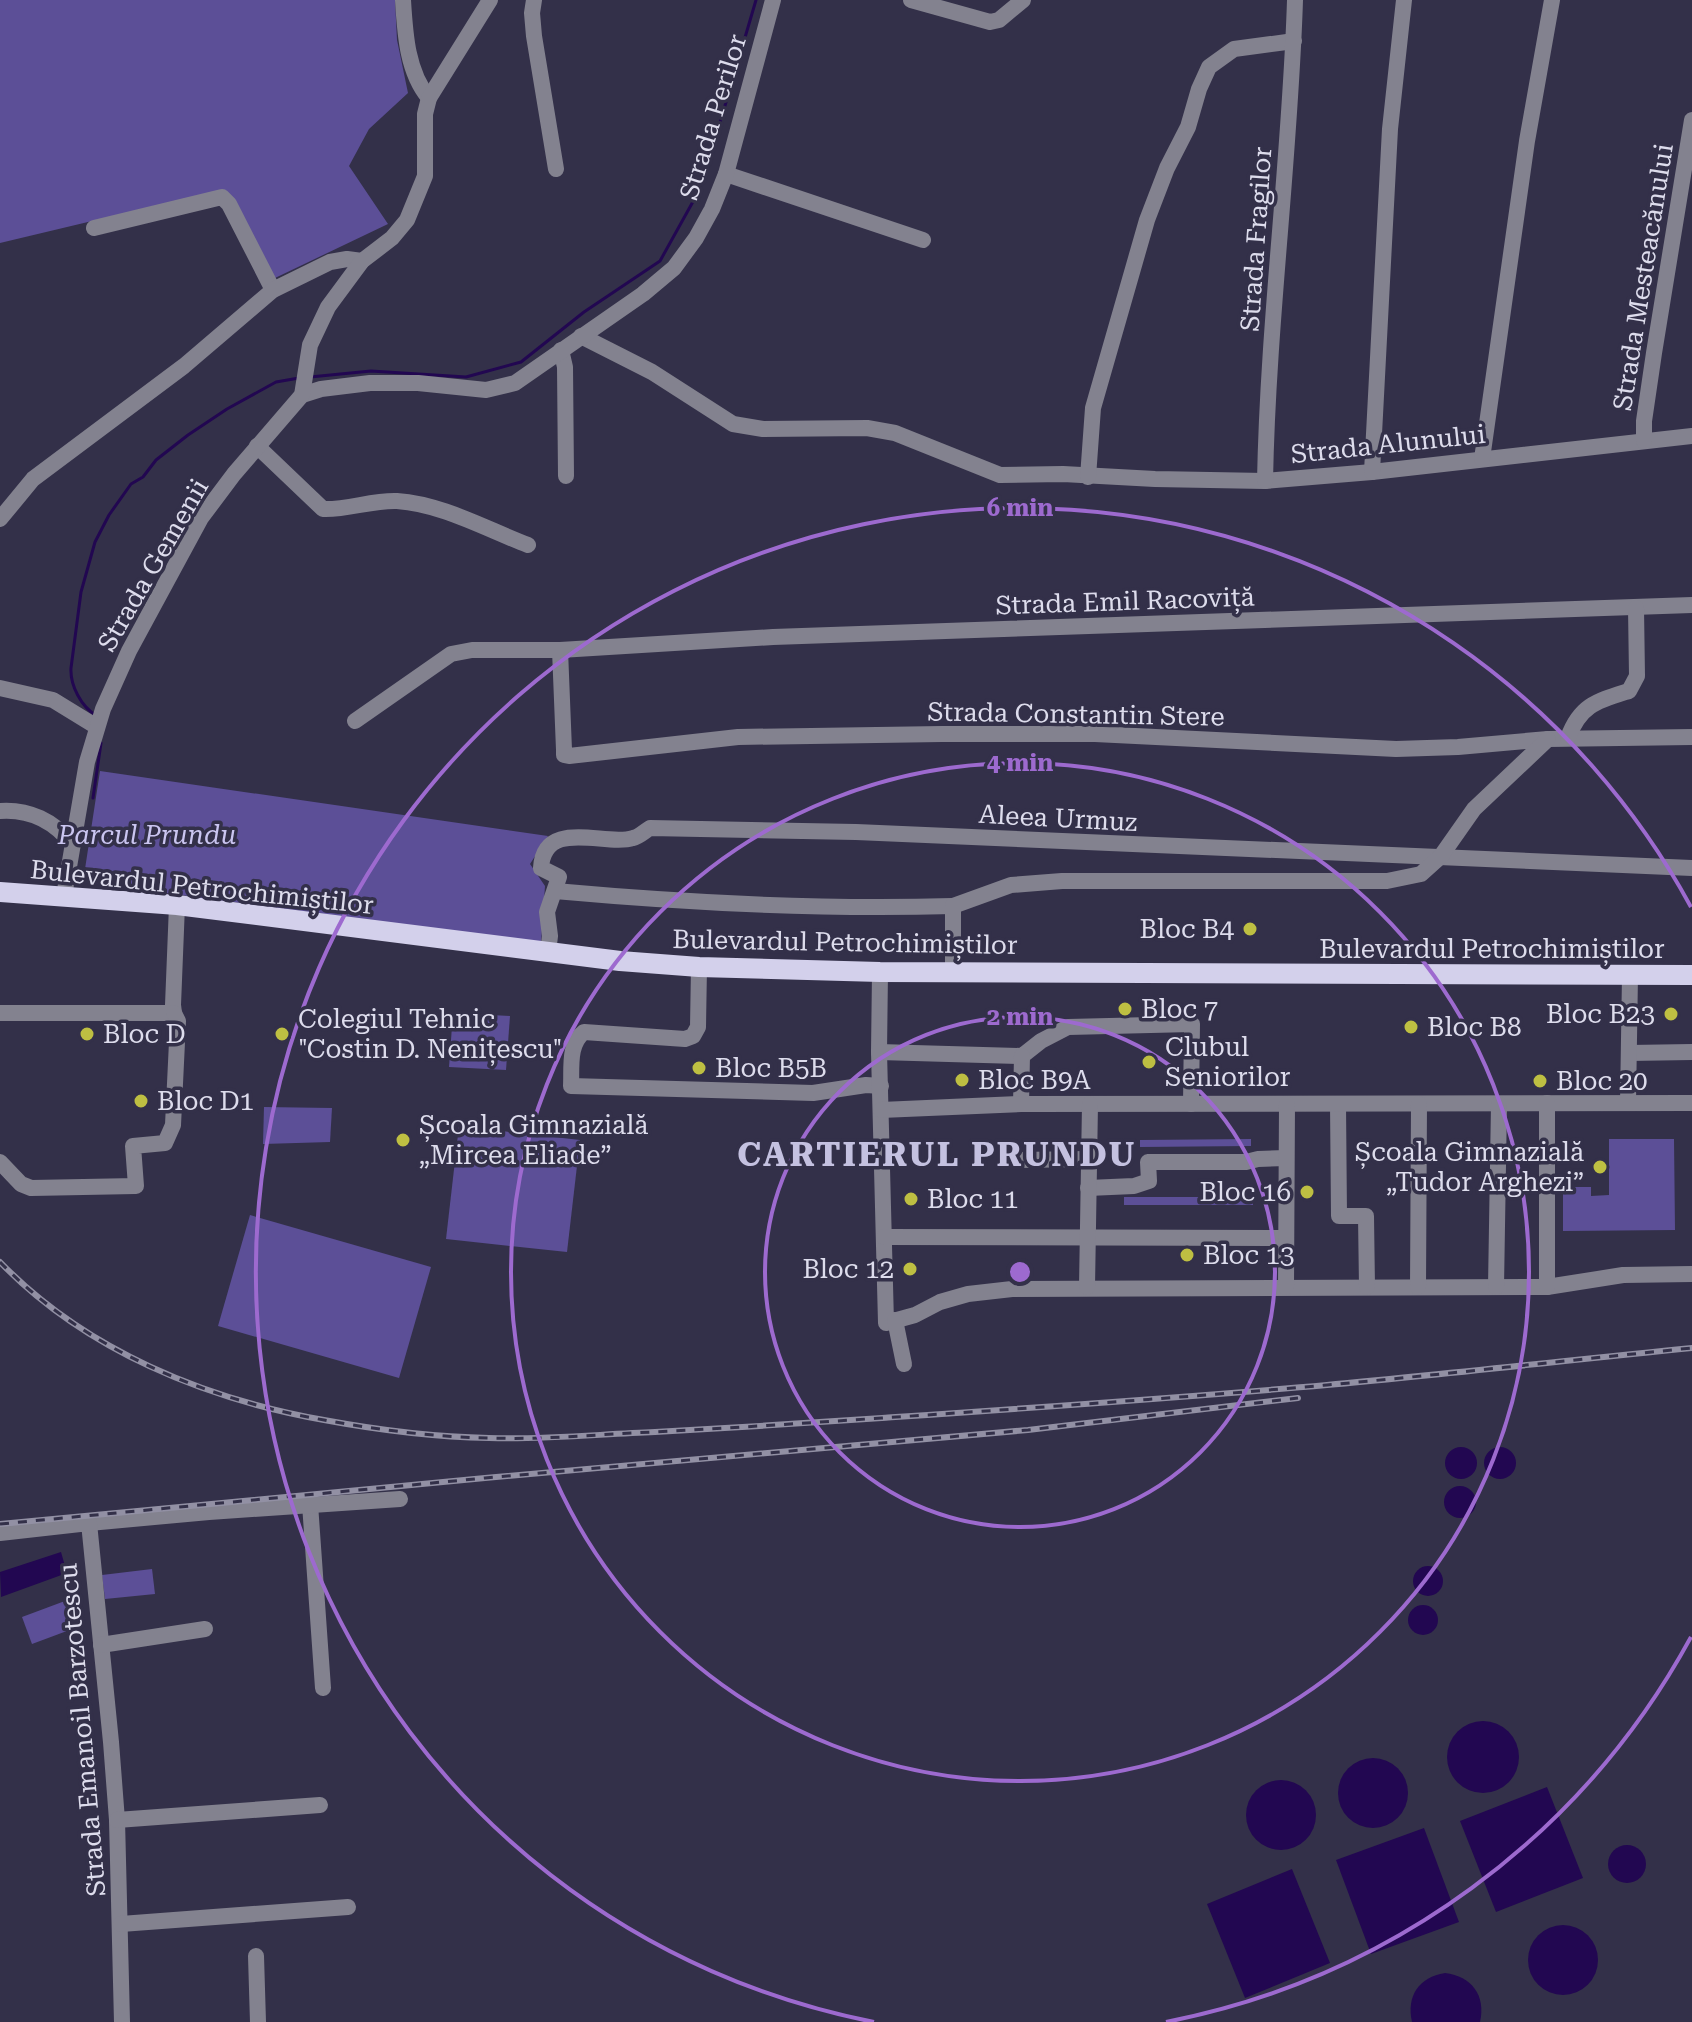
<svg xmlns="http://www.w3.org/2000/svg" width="1692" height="2022" font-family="'Roboto Serif',serif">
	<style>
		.green { fill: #5c4f97 }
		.water { fill: #220751 }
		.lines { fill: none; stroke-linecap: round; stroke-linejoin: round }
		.stream { stroke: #220751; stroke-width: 3 }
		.minor { stroke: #83828f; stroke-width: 16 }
		.major { stroke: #d3d0eb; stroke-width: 20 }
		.rail-casing { stroke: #9290a4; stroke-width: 6 }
		.rail { stroke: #333049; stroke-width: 3; stroke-dasharray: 9; stroke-linecap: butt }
		.ring { fill: none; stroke: #9d6acf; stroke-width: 4 }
		.poi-dot { fill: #bebf42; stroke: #333049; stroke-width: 3 }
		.labels { text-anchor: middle; stroke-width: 7; stroke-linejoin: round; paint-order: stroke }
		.street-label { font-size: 26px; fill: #dddcec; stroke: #333049 }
		.park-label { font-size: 26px; font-style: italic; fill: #cac5f0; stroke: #333049 }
		.poi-label { font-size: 26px; fill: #dddcec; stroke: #333049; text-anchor: start }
		.district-label { font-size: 34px; font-weight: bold; letter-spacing: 2px; fill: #c4c1e0; stroke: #333049 }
		.centre { fill: #9d6acf; stroke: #333049; stroke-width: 4 }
		.ring-label { font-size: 24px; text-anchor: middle; font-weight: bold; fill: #9d6acf; stroke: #333049; stroke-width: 7; stroke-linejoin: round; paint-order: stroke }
	</style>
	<rect width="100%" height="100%" fill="#333049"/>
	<!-- green -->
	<g class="green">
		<polygon points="0,0 395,0 397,40 408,93 369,129 349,166 388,224 275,278 222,190 0,243"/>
		<polygon points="100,771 548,836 530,864 545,886 541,943 83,882"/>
		<polygon points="453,1013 510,1016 506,1070 449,1067"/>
		<polygon points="264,1107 332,1108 330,1142 263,1144"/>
		<polygon points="459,1126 580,1140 567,1252 446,1239"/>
		<polygon points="1251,1139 1251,1146 1140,1147 1140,1140"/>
		<polygon points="1609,1139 1674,1139 1675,1230 1563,1231 1563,1187 1591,1187 1591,1196 1609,1195"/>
		<rect x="1124" y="1197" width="129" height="8"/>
		<polygon points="250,1215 431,1267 399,1378 218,1326"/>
		<polygon points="152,1569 155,1594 105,1599 102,1575"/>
		<polygon points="73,1598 83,1625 32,1644 22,1617"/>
	</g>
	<!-- water -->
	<g class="water">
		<circle cx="1461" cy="1463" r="16"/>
		<circle cx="1500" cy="1463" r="16"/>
		<circle cx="1460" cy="1502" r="16"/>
		<polygon points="61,1552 67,1573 1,1597 0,1572"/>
		<circle cx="1428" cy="1581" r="15"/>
		<circle cx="1423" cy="1620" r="15"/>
		<circle cx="1483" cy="1757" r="36"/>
		<circle cx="1373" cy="1793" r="35"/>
		<circle cx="1281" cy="1815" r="35"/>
		<polygon points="1547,1787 1583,1878 1496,1912 1460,1821"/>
		<polygon points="1424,1828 1459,1922 1371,1954 1336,1860"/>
		<circle cx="1627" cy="1864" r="19"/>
		<polygon points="1292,1869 1330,1963 1245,1998 1207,1904"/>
		<circle cx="1563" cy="1960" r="35"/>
		<path d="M1445 1973C1472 1976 1486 1996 1480 2022H1412C1406 1996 1419 1977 1445 1973Z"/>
	</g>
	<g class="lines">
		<!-- stream -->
		<g class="stream">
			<polyline points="310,377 371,371 466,377 521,362 584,312 660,261 695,198 709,160 756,0"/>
			<path d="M97 716C81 707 70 685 71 668L81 592 95 542 109 515 131 484 143 477 156 460 188 435 227 409 276 382 299 378"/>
			<polyline points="93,798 101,743"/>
		</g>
		<!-- minor -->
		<g class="minor">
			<path d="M403 0C405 33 407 72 429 98"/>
			<polyline points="534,0 532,13 534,36 556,169"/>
			<polyline points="911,0 990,22 999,20 1023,0"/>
			<polyline points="726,174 923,240"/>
			<polyline points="94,228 222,197 229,204 273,290"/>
			<polyline points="581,336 652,372 733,424 763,429 867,428 895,433 1000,475 1063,474 1155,479 1265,481 1372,472 1692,436"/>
			<polyline points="561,350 565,367 566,476"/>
			<polyline points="302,395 321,389 370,383 418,383 486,390 515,383 643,294 674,268 696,238 712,209 726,174 773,0"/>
			<polyline points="1644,441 1644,421 1654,353 1692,120"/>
			<path d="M257 446 323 509C348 510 372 500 397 501 442 504 486 529 528 545"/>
			<polyline points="1482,459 1527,141 1552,0"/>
			<polyline points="1372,472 1390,129 1404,0"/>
			<polyline points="1088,477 1093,408 1147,220 1167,168 1188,127 1199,89 1209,67 1234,49 1294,41"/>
			<path d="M1265 481C1268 320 1290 161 1295 0"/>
			<polyline points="0,519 33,479 184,366 273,290 330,262 347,259 362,261"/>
			<polyline points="560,650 564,750 564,755 569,756 738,737 942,734 1095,734 1396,749 1458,747 1548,739 1692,737"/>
			<polyline points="0,688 53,700 97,727"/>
			<polyline points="355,721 451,654 472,650 560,650 773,637 1692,605"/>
			<path d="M1568 738C1580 705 1597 701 1629 691L1637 676 1636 608"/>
			<path d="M0 811C29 809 54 821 72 844"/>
			<path d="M555 891C688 903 819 910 953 906"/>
			<polyline points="64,896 87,762 103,709 129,651 201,518 234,474 302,395 310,345 328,307 362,261 392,238 407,220 425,176 425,114 429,98 490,0"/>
			<path d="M548 952 550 936 547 912 559 877 541 868C544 817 606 847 633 838 639 837 645 831 650 828L856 832 1692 868"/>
			<path d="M699 967 698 1027 693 1036 685 1039 584 1032C568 1044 572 1068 571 1086L813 1093 866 1085 881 1086"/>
			<polyline points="880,972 879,1052 886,1323 915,1315 940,1302 968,1294 1012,1289 1547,1287 1623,1275 1692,1274"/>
			<polyline points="953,972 953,906 1011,885 1062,881 1387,881 1421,874 1441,856 1474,809 1548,739"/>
			<polyline points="0,1013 174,1013 173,1005 177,905"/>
			<polyline points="879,1052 1022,1056 1041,1041 1068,1027 1192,1024 1191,1104"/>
			<polyline points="1629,1053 1692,1052"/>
			<polyline points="1628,1103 1630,975"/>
			<polyline points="1021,1104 1022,1056"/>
			<polyline points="1338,1104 1339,1216 1366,1216 1367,1287"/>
			<polyline points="881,1110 1021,1104 1692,1103"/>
			<polyline points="1009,1160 1089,1159"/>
			<polyline points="0,1162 21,1184 31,1188 136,1186 133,1146 165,1143 173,1125 178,1021 174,1013"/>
			<polyline points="1088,1188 1134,1186 1149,1181 1148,1162 1246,1162 1258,1159 1286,1158"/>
			<polyline points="884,1237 1286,1238"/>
			<polyline points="1087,1287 1090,1104"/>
			<polyline points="1286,1287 1287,1104"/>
			<polyline points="1418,1287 1419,1104"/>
			<polyline points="1496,1287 1499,1104"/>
			<polyline points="1547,1287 1547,1103"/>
			<polyline points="895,1320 904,1364"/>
			<polyline points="310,1504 323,1688"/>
			<polyline points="89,1523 209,1512 400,1499"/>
			<polyline points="0,1533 89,1523 111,1742 117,1820 122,2022"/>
			<polyline points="101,1645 205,1629"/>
			<polyline points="117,1820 320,1805"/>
			<polyline points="121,1924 348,1907"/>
			<polyline points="256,1956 258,2022"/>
		</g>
		<!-- major -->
		<polyline class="major" points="0,892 177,905 620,961 699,967 880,972 1692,975"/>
		<!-- rail casing -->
		<g class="rail-casing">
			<g id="rail">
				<path d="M0 1262C85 1350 205 1399 324 1420 378 1430 435 1437 489 1438 545 1440 600 1434 655 1432 731 1428 806 1423 882 1418 1030 1408 1179 1398 1327 1385 1449 1374 1570 1360 1692 1348"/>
				<polyline points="0,1524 485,1478 1028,1430 1298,1398"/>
			</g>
		</g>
		<!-- rail -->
		<use href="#rail" class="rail"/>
	</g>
	<!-- distance rings -->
	<g class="ring">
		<circle cx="1020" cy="1272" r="255"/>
		<circle cx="1020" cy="1272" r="509"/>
		<path d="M1691 1637A764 764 0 0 1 1166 2022M874 2022A764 764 0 1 1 1691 907"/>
	</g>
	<!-- markers -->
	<g class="poi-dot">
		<circle cx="1250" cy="929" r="8"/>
		<circle cx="1125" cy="1009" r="8"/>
		<circle cx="1671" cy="1014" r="8"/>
		<circle cx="1411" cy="1027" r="8"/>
		<circle cx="87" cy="1034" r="8"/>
		<circle cx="282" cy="1034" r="8"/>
		<circle cx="1149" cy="1062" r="8"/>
		<circle cx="699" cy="1068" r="8"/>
		<circle cx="962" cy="1080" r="8"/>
		<circle cx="1540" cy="1081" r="8"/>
		<circle cx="141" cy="1101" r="8"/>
		<circle cx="403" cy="1140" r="8"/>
		<circle cx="1600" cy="1167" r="8"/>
		<circle cx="1307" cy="1192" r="8"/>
		<circle cx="911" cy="1199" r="8"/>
		<circle cx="1187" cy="1255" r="8"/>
		<circle cx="910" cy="1269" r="8"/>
	</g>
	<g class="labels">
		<!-- street labels -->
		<g class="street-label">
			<text transform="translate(713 117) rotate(-73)" y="9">Strada Perilor</text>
			<text transform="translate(1256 239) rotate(-86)" y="9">Strada Fragilor</text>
			<text transform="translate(1643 277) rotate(-81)" y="9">Strada Mesteacănului</text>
			<text transform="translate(1388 444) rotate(-6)" y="9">Strada Alunului</text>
			<text transform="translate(153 565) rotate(-60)" y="9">Strada Gemenii</text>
			<text transform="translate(1125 601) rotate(-2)" y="9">Strada Emil Racoviță</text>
			<text transform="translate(1076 714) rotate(1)" y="9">Strada Constantin Stere</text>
			<text transform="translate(1058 818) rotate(3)" y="9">Aleea Urmuz</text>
			<text transform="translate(202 887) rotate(6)" y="9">Bulevardul Petrochimiștilor</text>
			<text transform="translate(845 942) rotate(1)" y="9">Bulevardul Petrochimiștilor</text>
			<text x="1492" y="958">Bulevardul Petrochimiștilor</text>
			<text transform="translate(82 1730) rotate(-95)" y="9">Strada Emanoil Barzotescu</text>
		</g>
		<!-- park labels -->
		<g class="park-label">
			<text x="147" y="844">Parcul Prundu</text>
		</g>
		<!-- poi labels -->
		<g class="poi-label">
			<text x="1234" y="938" text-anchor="end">Bloc B4</text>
			<text x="1141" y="1018">Bloc 7</text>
			<text x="1655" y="1023" text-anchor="end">Bloc B23</text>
			<text x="298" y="1028">Colegiul Tehnic<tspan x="298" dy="30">"Costin D. Nenițescu"</tspan></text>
			<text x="1427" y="1036">Bloc B8</text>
			<text x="103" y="1043">Bloc D</text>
			<text x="1165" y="1056">Clubul<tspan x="1165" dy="30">Seniorilor</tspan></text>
			<text x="715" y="1077">Bloc B5B</text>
			<text x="978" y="1089">Bloc B9A</text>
			<text x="1556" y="1090">Bloc 20</text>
			<text x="157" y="1110">Bloc D1</text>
			<text x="419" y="1134">Școala Gimnazială<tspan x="419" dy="30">„Mircea Eliade”</tspan></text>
			<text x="1584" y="1161" text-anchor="end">Școala Gimnazială<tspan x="1584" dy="30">„Tudor Arghezi”</tspan></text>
			<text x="1291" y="1201" text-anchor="end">Bloc 16</text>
			<text x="927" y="1208">Bloc 11</text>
			<text x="1203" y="1264">Bloc 13</text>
			<text x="894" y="1278" text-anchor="end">Bloc 12</text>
		</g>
		<!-- district labels -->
		<g class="district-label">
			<text x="937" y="1166">CARTIERUL PRUNDU</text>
		</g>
	</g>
	<circle cx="1020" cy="1272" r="12" class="centre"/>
	<g class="ring-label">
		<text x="1020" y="516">6 min</text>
		<text x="1020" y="771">4 min</text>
		<text x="1020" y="1025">2 min</text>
	</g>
</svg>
